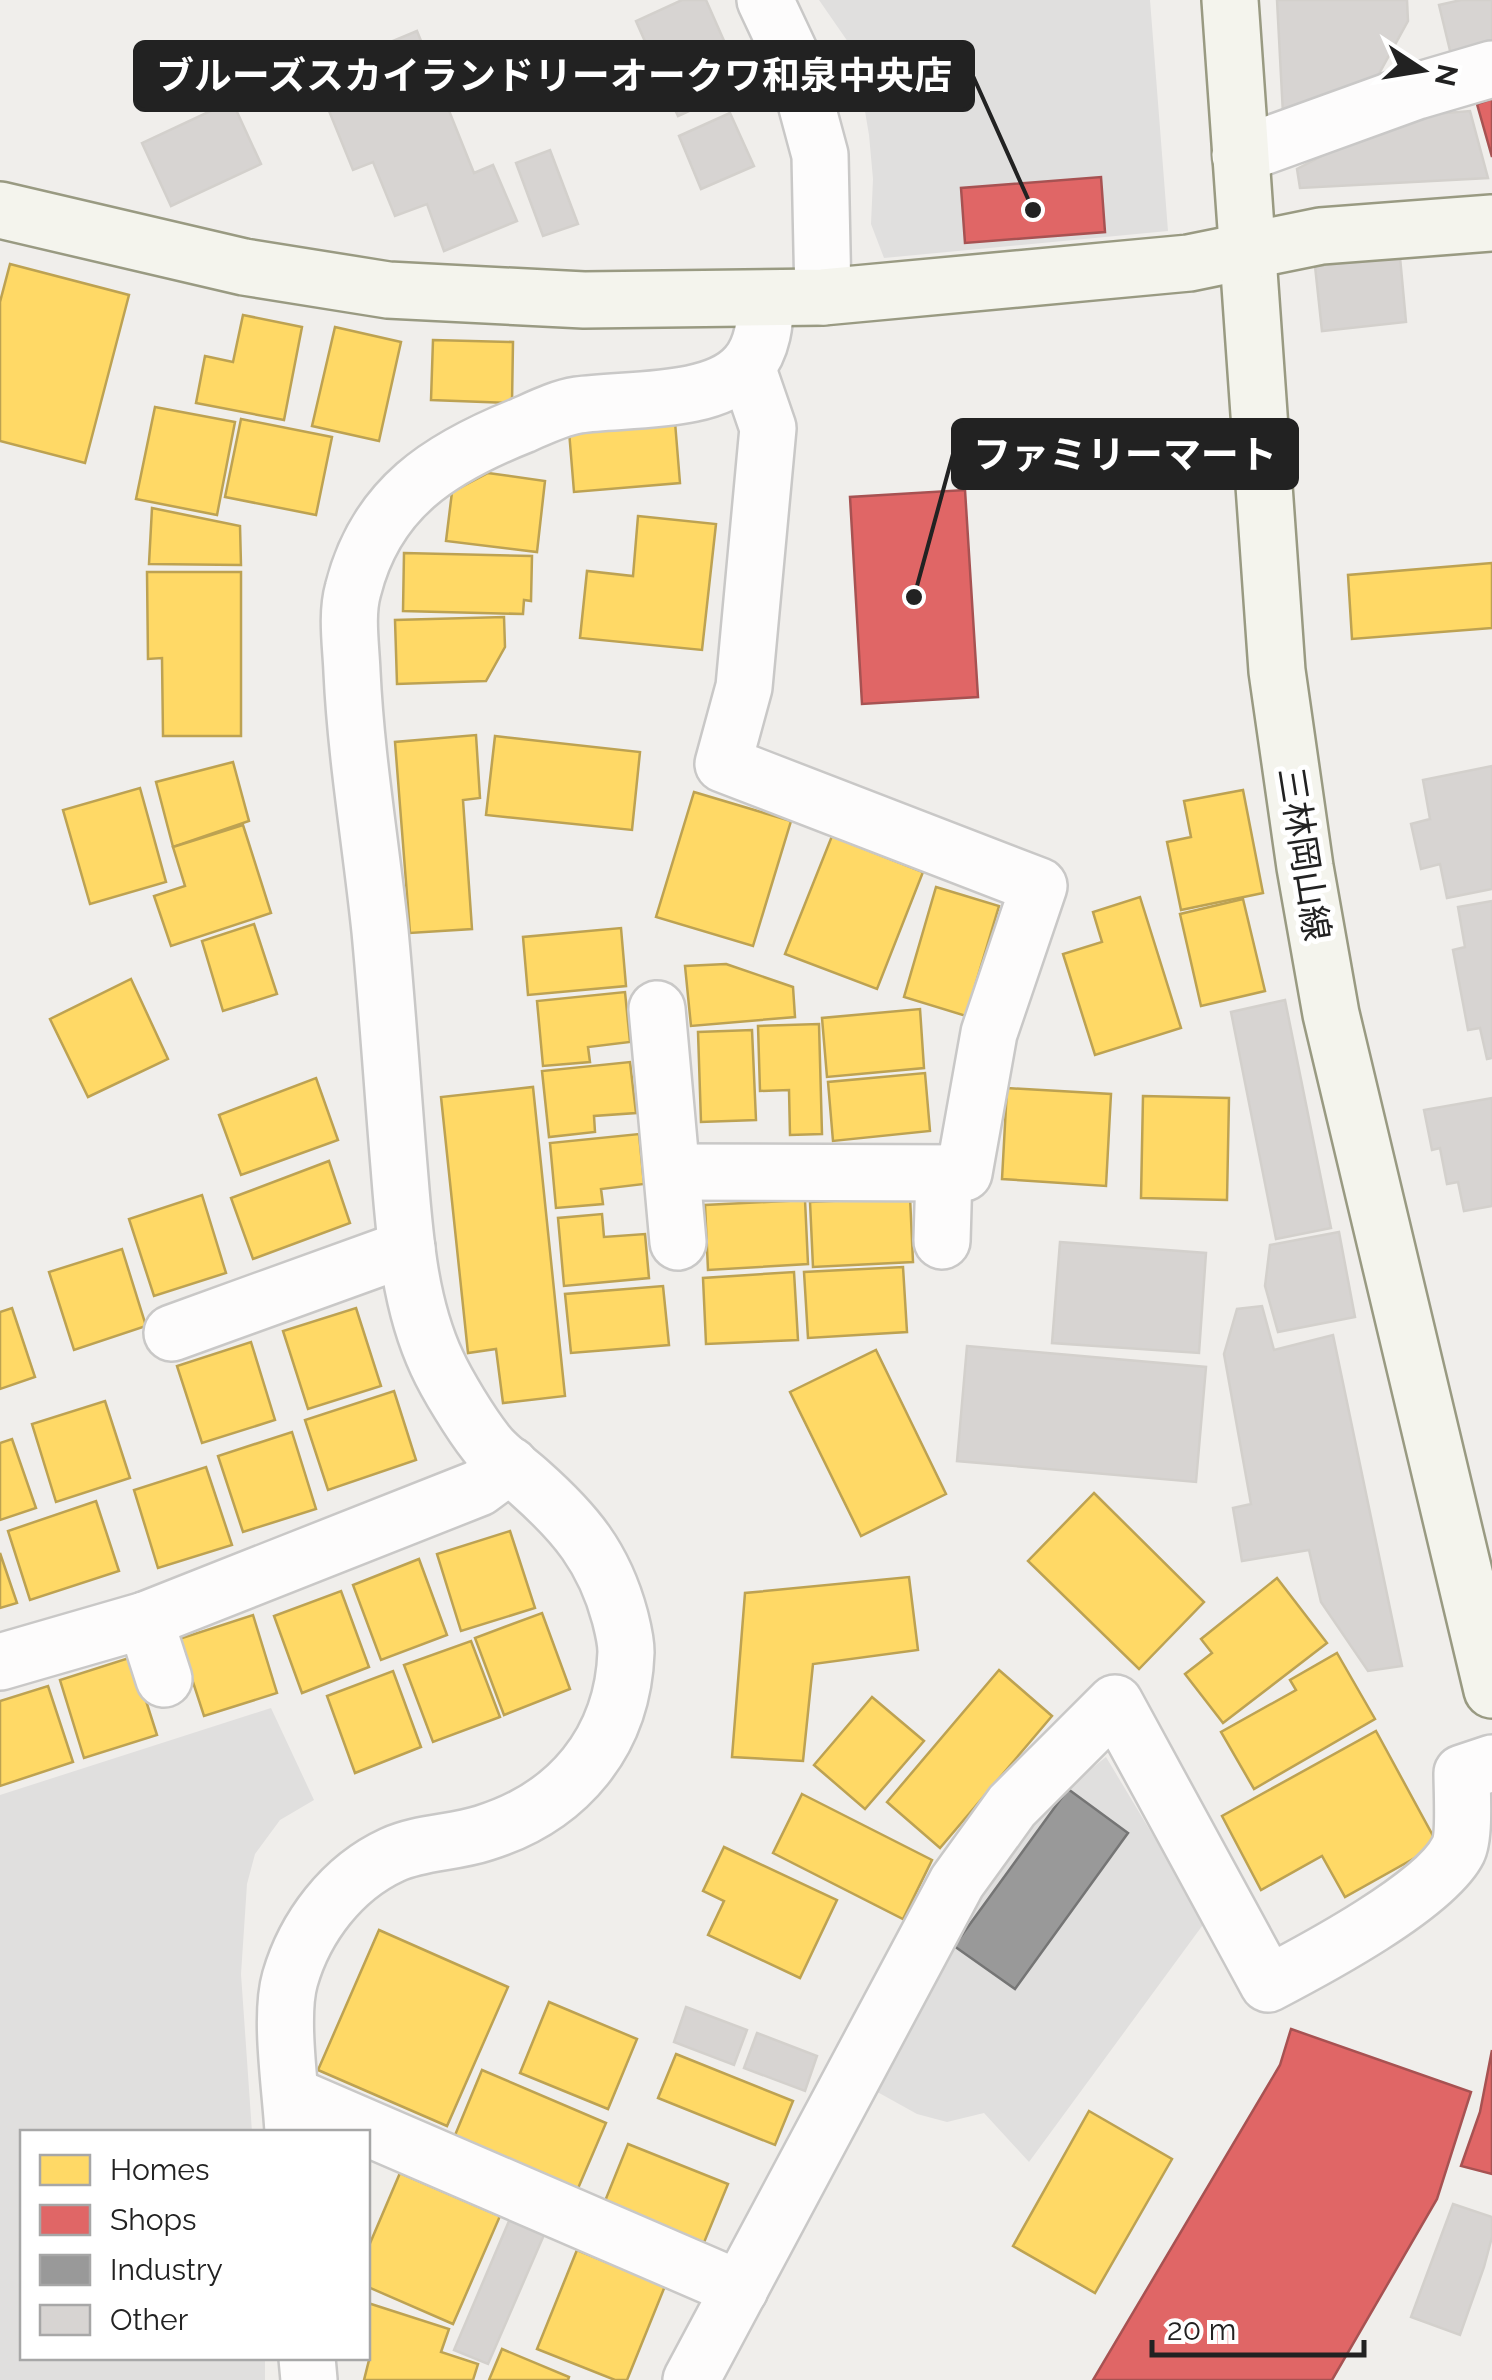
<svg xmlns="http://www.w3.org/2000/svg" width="1492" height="2380" font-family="Raleway,'Noto Sans JP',sans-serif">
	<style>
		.parking { fill: #e0dfde }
		.homes { fill: #ffd966; stroke: #bda252; stroke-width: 2.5 }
		.shops { fill: #e06666; stroke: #a75252; stroke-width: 2.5 }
		.industry { fill: #999; stroke: #757575; stroke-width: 2.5 }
		.building { fill: #d7d4d2; stroke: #d3d0cc; stroke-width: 2.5 }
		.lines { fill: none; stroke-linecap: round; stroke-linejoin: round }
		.street-casing { stroke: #c9c8c7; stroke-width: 60 }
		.secondary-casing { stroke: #999a82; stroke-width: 60 }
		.street { stroke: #fdfcfc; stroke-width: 55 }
		.secondary { stroke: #f4f4ed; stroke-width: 55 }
		.labels { text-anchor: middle; stroke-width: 10; stroke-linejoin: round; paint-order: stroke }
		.street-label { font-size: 35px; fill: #222; stroke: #fff }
		.leader { fill: none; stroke: #222; stroke-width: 4 }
		.callout-dot { fill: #222; stroke: #fff; stroke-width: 4 }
		.callout { fill: #222; stroke: #222; stroke-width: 4 }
		.callout-label { font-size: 38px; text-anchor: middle; font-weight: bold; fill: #fff }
	</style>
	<rect width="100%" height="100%" fill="#f0eeeb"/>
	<!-- parking -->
	<g class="parking">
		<polygon points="819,0 1150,0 1168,231 884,258 871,224 873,179 869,135 855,52"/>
		<polygon points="271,1708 314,1800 280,1820 255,1854 247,1884 241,1974 252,2132 22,2132 22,2358 265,2358 265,2380 0,2380 0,1795"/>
		<polygon points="1106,1757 1205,1922 1029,2162 984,2113 947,2122 917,2114 872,2089 974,1894 1048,1803"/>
	</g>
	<!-- homes -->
	<g class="homes">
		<polygon points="10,264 129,295 85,463 0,441 0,302"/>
		<polygon points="243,315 302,327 284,420 196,403 205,356 233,362"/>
		<polygon points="335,327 401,342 379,441 312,426"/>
		<polygon points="433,340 513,342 512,403 431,400"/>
		<polygon points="155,407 235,422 217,515 136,499"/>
		<polygon points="241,419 332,437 316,515 225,497"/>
		<polygon points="675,422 680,483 574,492 569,431"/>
		<polygon points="488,473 545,481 537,552 446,541 452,492"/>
		<polygon points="152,508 240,526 241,565 149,564"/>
		<polygon points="638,516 716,524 702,650 580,638 587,571 633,576"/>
		<polygon points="404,553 532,556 531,601 524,600 523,614 403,611"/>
		<polygon points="1492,563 1492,628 1352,639 1348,575"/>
		<polygon points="147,572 241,572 241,736 163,736 162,658 148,659"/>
		<polygon points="504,617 505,647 486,681 397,684 395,620"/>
		<polygon points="476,735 480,798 463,800 472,929 410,933 395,742"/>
		<polygon points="495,736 640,752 632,830 486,815"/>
		<polygon points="233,762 249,821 173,847 156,782"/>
		<polygon points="140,788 166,882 90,904 63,810"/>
		<polygon points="1243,790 1263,893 1181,910 1167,842 1191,837 1184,801"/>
		<polygon points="694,792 791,821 753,946 656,917"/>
		<polygon points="243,825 271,913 171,946 154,896 185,886 173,847"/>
		<polygon points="832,836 923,872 877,989 785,954"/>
		<polygon points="936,887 999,906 966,1016 904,997"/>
		<polygon points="1140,897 1181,1028 1095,1055 1063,954 1102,942 1093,912"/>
		<polygon points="1243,899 1265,991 1201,1006 1180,914"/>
		<polygon points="254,924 277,994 223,1011 202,941"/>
		<polygon points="621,928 626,986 528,995 523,937"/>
		<polygon points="726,964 793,987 795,1017 691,1026 685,966"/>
		<polygon points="131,979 168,1059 88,1097 50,1019"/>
		<polygon points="625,992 630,1042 588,1047 590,1062 543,1066 537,1001"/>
		<polygon points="920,1009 924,1068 827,1077 822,1018"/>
		<polygon points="819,1024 822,1134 790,1135 789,1090 760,1091 758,1026"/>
		<polygon points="752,1030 756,1120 701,1122 698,1032"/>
		<polygon points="630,1062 636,1113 594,1116 595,1132 549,1137 542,1071"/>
		<polygon points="925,1073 930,1131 833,1141 828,1082"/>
		<polygon points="316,1078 338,1140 241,1175 219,1115"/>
		<polygon points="533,1087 565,1396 503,1403 496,1349 468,1353 441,1097"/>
		<polygon points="1007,1088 1111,1094 1106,1186 1002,1179"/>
		<polygon points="1143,1096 1229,1098 1227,1200 1141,1198"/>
		<polygon points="639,1134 644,1184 601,1189 603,1204 556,1208 550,1143"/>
		<polygon points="329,1161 350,1223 253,1259 231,1198"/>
		<polygon points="202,1195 226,1273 154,1296 129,1219"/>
		<polygon points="910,1197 913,1262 813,1267 810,1202"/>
		<polygon points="805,1200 808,1264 708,1270 705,1205"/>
		<polygon points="602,1214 604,1237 645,1234 649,1278 564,1286 558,1218"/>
		<polygon points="122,1249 146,1326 74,1350 49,1272"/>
		<polygon points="903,1267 907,1332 808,1338 804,1272"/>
		<polygon points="794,1272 798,1340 706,1344 703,1278"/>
		<polygon points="663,1286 669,1345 571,1353 565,1294"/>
		<polygon points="12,1308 35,1377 0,1389 0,1312"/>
		<polygon points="356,1308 381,1386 308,1409 283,1331"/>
		<polygon points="251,1342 275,1420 202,1443 177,1366"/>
		<polygon points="876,1350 946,1494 861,1536 790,1392"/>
		<polygon points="394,1391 416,1460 328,1490 305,1420"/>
		<polygon points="105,1401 130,1478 56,1502 32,1424"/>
		<polygon points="292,1432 316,1509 243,1532 218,1456"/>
		<polygon points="12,1439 36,1508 0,1520 0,1443"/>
		<polygon points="206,1467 232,1545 158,1568 134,1490"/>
		<polygon points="1094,1493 1204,1602 1139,1669 1028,1561"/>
		<polygon points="96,1501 119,1571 30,1600 8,1531"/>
		<polygon points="510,1531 535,1608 461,1631 437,1554"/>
		<polygon points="0,1553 17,1603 0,1608"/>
		<polygon points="419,1559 447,1635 381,1660 353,1585"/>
		<polygon points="909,1577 918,1650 813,1664 803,1761 732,1757 745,1593"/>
		<polygon points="1277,1578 1327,1643 1223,1723 1185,1674 1212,1653 1201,1639"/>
		<polygon points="341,1591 369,1667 302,1693 274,1616"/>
		<polygon points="542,1613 570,1689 504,1715 475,1638"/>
		<polygon points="253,1615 277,1693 204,1716 179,1639"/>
		<polygon points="471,1641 500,1717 433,1742 404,1665"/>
		<polygon points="1337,1653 1375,1719 1254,1789 1221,1732 1296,1690 1290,1680"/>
		<polygon points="132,1657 157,1735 84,1758 60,1680"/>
		<polygon points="999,1670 1052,1716 940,1848 887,1802"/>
		<polygon points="393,1671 421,1747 355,1773 327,1696"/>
		<polygon points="48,1686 73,1762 0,1786 0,1701"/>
		<polygon points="872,1697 924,1741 865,1809 814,1765"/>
		<polygon points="1376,1731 1438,1845 1345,1897 1322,1856 1261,1890 1222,1816"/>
		<polygon points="802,1794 932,1860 903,1919 773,1853"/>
		<polygon points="724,1847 837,1900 800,1978 708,1935 724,1901 703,1891"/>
		<polygon points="379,1930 508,1987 447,2126 318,2070"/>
		<polygon points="549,2002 637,2039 608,2109 520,2073"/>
		<polygon points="676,2054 793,2101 775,2145 658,2098"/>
		<polygon points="482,2070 606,2123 576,2193 453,2140"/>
		<polygon points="1089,2111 1172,2159 1095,2293 1013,2246"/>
		<polygon points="628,2144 728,2184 703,2245 603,2206"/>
		<polygon points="400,2173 500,2216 453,2324 368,2287 368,2248"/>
		<polygon points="577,2250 665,2286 627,2380 615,2380 537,2349"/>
		<polygon points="368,2303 449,2329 441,2352 478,2364 473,2380 364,2380 369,2360 362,2358 368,2358"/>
		<polygon points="502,2349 569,2377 568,2380 489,2380"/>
	</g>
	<!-- shops -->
	<g class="shops">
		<polygon points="1492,99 1492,157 1477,104"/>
		<polygon points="1101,177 1105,232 965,243 961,188"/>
		<polygon points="965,490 978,697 862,704 850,497"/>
		<polygon points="1291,2029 1471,2092 1437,2199 1332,2380 1093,2380 1280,2065"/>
		<polygon points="1492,2050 1492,2174 1461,2166 1480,2112"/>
	</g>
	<!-- industry -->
	<polygon class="industry" points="1068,1789 1128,1833 1015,1989 954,1946"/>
	<!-- building -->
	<g class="building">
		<polygon points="682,0 706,0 744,86 678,116 636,21"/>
		<polygon points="1277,0 1407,0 1408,21 1369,92 1283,114"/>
		<polygon points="1461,0 1492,0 1492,53 1453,63 1439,5"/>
		<polygon points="417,31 474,173 493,165 517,221 444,251 427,204 395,216 373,162 353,170 314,74"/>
		<polygon points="232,101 261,164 171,206 142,143"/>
		<polygon points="1470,111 1488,178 1300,188 1297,169 1397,117"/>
		<polygon points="730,113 754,166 701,189 679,136"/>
		<polygon points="550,150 578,224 543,236 516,163"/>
		<polygon points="1400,257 1406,322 1322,331 1315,266"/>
		<polygon points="1492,766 1492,889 1447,898 1440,864 1421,869 1411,824 1430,819 1423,780"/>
		<polygon points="1492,901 1492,1058 1487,1059 1480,1028 1468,1030 1453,950 1465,947 1458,907"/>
		<polygon points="1285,1000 1331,1228 1276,1239 1231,1012"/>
		<polygon points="1492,1098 1492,1206 1464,1211 1458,1182 1447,1184 1440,1148 1432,1150 1424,1110"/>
		<polygon points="1339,1232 1355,1317 1278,1332 1265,1286 1270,1245"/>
		<polygon points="1060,1242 1206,1253 1199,1353 1052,1343"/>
		<polygon points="1262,1306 1274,1350 1333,1335 1402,1666 1368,1671 1321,1602 1309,1550 1242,1561 1233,1508 1251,1504 1224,1354 1237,1309"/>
		<polygon points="967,1346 1206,1367 1196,1482 957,1461"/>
		<polygon points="686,2007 747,2030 734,2065 674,2042"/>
		<polygon points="757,2033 817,2056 805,2091 744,2068"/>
		<polygon points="1453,2204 1492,2217 1492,2237 1484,2267 1460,2335 1411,2317"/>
		<polygon points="512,2214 547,2228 488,2364 454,2350"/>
	</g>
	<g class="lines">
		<!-- street casing -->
		<g class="street-casing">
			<g id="street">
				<polyline points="765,0 796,66 820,155 823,297"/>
				<polyline points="1240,155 1417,91 1492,69"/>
				<polyline points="657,1009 678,1242"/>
				<polyline points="673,1172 964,1173 989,1033 1039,886 723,764 744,687 768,428 747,367"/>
				<polyline points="942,1241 944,1173"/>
				<polyline points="172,1333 407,1248"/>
				<polyline points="145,1620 164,1679"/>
				<polyline points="0,1662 145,1620 479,1488 510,1465"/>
				<polyline points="291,2095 740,2289"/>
				<path d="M293 2132C291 2091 279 2017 290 1979 305 1927 342 1878 392 1855 420 1842 454 1843 484 1833 568 1807 623 1742 626 1652 626 1640 623 1629 620 1617 604 1557 575 1523 530 1483 516 1470 497 1458 486 1443 471 1424 447 1385 437 1363 407 1299 404 1224 398 1154 392 1080 387 1005 380 931 371 844 356 758 352 672 351 646 346 615 353 590 376 498 440 458 523 425 541 417 559 408 578 405 626 398 714 405 747 366 763 348 765 322 766 299"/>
				<polyline points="307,2358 309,2380"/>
				<path d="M691 2380 957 1882 1012 1806 1115 1703 1268 1984C1314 1960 1435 1896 1458 1850 1465 1836 1462 1791 1462 1773L1492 1763"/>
			</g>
		</g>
		<!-- secondary casing -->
		<g class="secondary-casing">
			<g id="secondary">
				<polyline points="1230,0 1277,671 1305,867 1331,1014 1492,1690"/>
				<polyline points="0,210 244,267 388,290 584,300 823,297 1189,263 1321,236 1492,223"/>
			</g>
		</g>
		<!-- street -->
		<use href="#street" class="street"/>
		<!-- secondary -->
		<use href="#secondary" class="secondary"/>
	</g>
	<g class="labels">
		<!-- street labels -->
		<g class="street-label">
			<text transform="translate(1304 854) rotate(81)" y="12">三林岡山線</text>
		</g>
	</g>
	<!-- callouts -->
	<path class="leader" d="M1033 210L973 76M914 597L953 454"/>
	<g class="callout-dot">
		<circle cx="1033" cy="210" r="10"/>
		<circle cx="914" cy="597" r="10"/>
	</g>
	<g class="callout">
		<rect x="135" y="42" width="838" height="68" rx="10"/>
		<rect x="953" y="420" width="344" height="68" rx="10"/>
	</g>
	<g class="callout-label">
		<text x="554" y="89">ブルーズスカイランドリーオークワ和泉中央店</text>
		<text x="1125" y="468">ファミリーマート</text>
	</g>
	<!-- legend -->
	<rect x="20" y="2130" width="350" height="230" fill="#ffffff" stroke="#a7a7a7" stroke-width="2.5"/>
	<rect x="40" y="2155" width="50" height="30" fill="#ffd966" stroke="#a7a7a7" stroke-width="2.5"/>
	<text x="110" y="2180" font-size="30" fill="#222222">Homes</text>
	<rect x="40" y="2205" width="50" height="30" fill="#e06666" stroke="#a7a7a7" stroke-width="2.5"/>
	<text x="110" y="2230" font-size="30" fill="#222222">Shops</text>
	<rect x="40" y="2255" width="50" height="30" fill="#999999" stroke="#a7a7a7" stroke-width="2.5"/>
	<text x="110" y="2280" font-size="30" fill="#222222">Industry</text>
	<rect x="40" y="2305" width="50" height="30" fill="#d7d4d2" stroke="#a7a7a7" stroke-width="2.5"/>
	<text x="110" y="2330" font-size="30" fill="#222222">Other</text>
	<!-- north arrow -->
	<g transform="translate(1422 70) rotate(102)" stroke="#ffffff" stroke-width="8" paint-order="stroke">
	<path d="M0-8L18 38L0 25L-18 38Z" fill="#222222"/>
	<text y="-15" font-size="28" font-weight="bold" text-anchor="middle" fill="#222222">N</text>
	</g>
	<!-- scale -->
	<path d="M1152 2340v15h212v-15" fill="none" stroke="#222222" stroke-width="5"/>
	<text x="1167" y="2340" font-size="30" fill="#222222" stroke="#ffffff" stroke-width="8" paint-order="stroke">20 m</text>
</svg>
